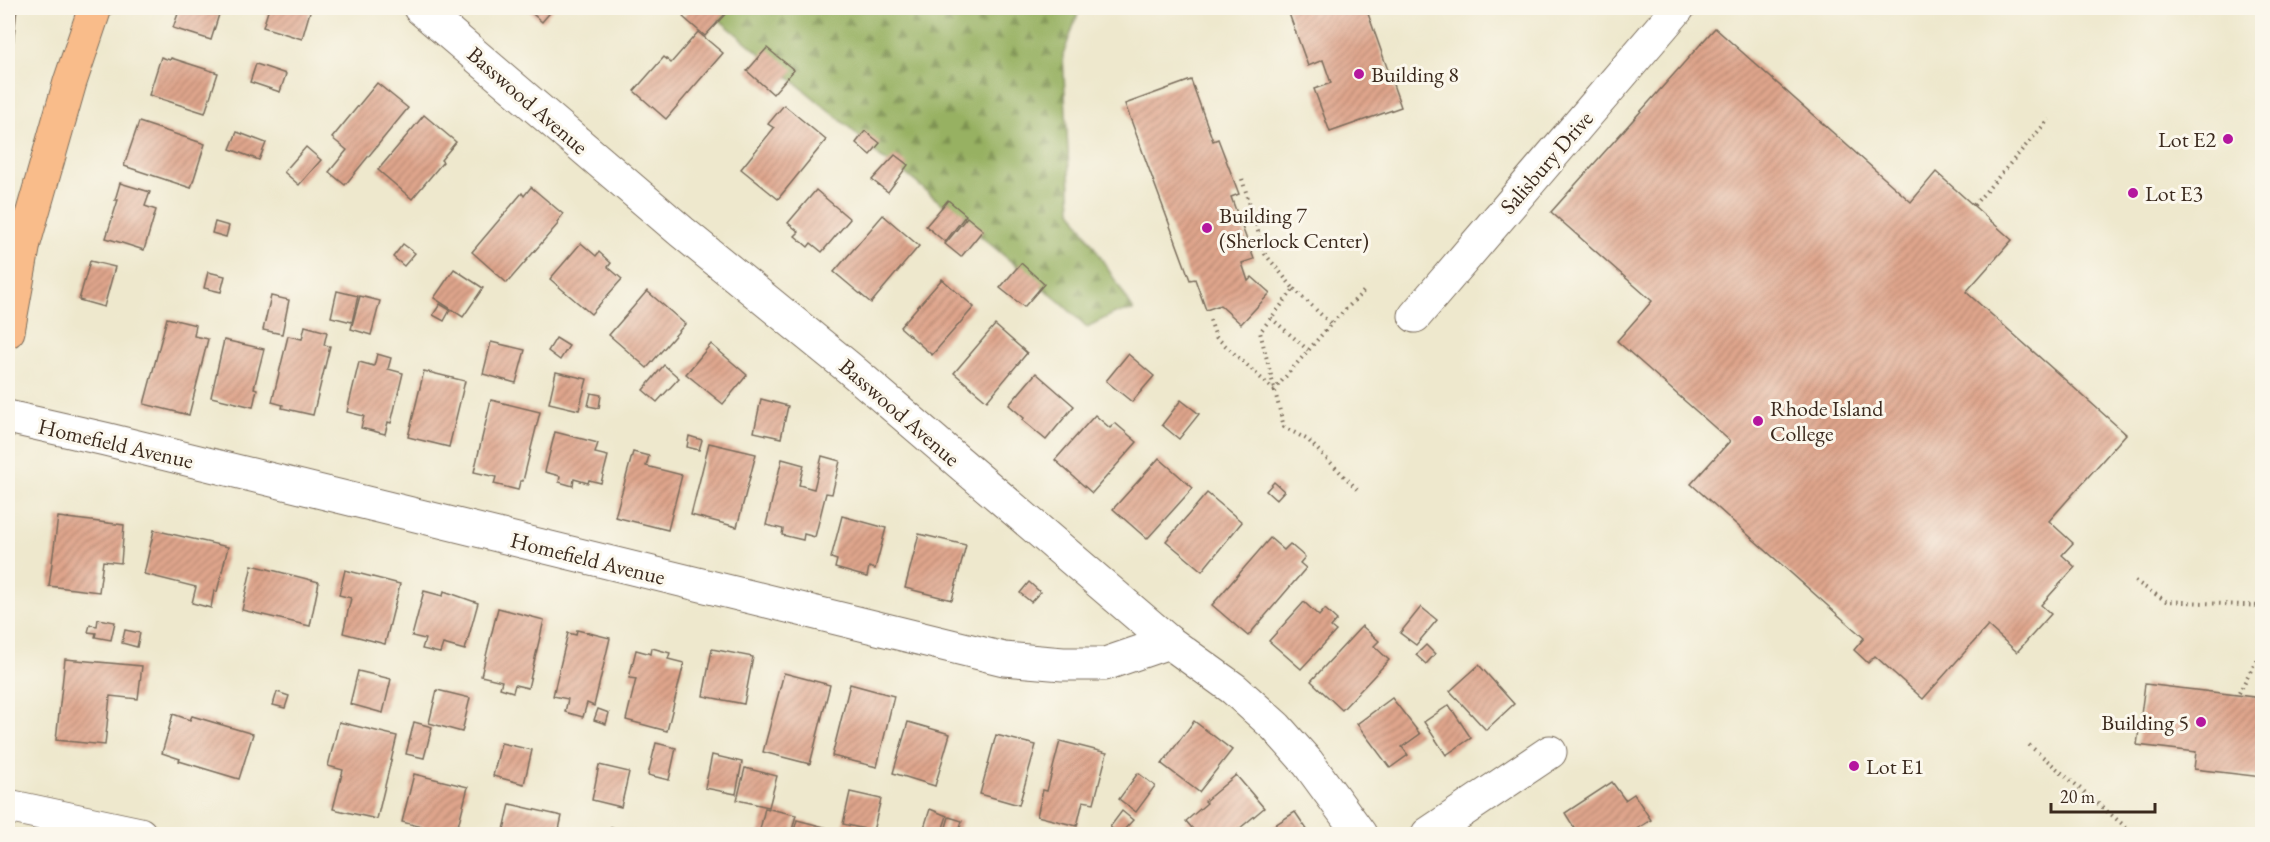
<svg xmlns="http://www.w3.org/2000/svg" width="2270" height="842" font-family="'EB Garamond',serif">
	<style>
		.forest { fill: url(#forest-firs); stroke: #696e40; stroke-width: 1.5 }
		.building { fill: url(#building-hatch) }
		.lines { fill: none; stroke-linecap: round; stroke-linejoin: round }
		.minor-casing { stroke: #7a6c5b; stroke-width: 35 }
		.major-casing { stroke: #7a6c5b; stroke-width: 35 }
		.path { stroke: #7a6c5b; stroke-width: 4; stroke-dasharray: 1.5 4.5; stroke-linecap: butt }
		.minor { stroke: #fff; stroke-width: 33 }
		.major { stroke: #f9bc8a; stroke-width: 33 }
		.poi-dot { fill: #b5179e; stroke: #fbf7ec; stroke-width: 2 }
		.labels { text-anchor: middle; stroke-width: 6; stroke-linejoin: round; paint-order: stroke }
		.poi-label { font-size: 22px; fill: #3b2a1e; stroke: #fbf7ec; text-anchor: start }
		.street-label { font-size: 22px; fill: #3b2a1e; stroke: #fbf7ec }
	</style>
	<defs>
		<pattern id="forest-firs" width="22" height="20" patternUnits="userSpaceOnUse" patternTransform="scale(1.5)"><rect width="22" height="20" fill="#97b162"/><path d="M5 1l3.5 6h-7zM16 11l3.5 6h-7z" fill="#7c9050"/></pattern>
		<pattern id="building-hatch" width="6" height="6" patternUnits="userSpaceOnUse" patternTransform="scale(1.5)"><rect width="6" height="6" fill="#dfa58c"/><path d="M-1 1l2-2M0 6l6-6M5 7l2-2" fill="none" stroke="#b68772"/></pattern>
	</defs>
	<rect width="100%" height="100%" fill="#fbf7ec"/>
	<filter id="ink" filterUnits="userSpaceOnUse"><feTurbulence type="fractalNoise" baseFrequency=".0167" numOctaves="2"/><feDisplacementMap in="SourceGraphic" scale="12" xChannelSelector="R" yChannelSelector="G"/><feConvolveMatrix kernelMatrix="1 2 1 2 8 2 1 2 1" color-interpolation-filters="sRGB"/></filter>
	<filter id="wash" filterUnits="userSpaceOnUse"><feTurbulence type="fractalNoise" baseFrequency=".008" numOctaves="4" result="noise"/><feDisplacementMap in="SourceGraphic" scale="24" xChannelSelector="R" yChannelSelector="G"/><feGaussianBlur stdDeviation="1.35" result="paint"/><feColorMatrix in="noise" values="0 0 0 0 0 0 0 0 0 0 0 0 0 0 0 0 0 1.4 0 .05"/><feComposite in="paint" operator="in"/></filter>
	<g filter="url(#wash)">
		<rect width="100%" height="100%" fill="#eee8cd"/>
		<!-- forest -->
		<polygon class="forest" points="705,8 1080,8 1063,55 1071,210 1133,309 1133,311 1115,313 1087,327 1060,302 896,166 881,158 850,128"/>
		<g id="blocks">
			<!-- building -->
			<g class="building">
				<polygon points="8,8 17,8 13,45 8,44"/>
				<polygon points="180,8 221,8 211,40 173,28"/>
				<polygon points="269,8 311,8 302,39 263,27"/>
				<polygon points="526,8 554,8 542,22"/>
				<polygon points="691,8 724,8 728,11 705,36 683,17"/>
				<polygon points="1287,8 1366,8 1401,107 1330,132 1314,89 1331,83 1323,60 1308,66"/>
				<polygon points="1715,28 1911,202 1936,172 2012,240 1966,292 2126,434 2049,521 2073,543 2062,555 2075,567 2041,605 2051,614 2017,652 1988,626 1923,699 1875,656 1868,663 1854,650 1864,638 1691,484 1730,441 1617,341 1652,301 1551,212"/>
				<polygon points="698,32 723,53 666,119 634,91 664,57 671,63"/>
				<polygon points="767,48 794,70 773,94 747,71"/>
				<polygon points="161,57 170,60 171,58 218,73 205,113 149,95"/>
				<polygon points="256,64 286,74 280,92 250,82"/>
				<polygon points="1191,80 1213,141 1218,139 1239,194 1231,197 1254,259 1242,263 1248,281 1252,277 1270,293 1241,324 1220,305 1206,310 1195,279 1190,280 1125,104"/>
				<polygon points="377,83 408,108 345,185 329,172 347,150 332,138"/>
				<polygon points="784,105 826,140 778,199 741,169 774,128 768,124"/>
				<polygon points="424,115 456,142 441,160 443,162 412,199 378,170"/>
				<polygon points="139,122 205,144 191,188 124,166"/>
				<polygon points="865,131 880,143 870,155 856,143"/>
				<polygon points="237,132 266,143 259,160 230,149"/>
				<polygon points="306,147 321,160 299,185 284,172"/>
				<polygon points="895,155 908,165 888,192 872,180"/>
				<polygon points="120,183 150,192 145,206 156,210 144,250 106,238 118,200 115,200"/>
				<polygon points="531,187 563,214 557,222 558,224 507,283 472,252 522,193 524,196"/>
				<polygon points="816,190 850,219 822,252 811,243 808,247 795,236 799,232 788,223"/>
				<polygon points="948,200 966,215 945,242 926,226"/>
				<polygon points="883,215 919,246 871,303 834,272"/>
				<polygon points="967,217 983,230 961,257 945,244"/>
				<polygon points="215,222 229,226 226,237 212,233"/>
				<polygon points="581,243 596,256 599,252 611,263 608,267 622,279 591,314 550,279"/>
				<polygon points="403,244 415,253 404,266 393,257"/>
				<polygon points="90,261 115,267 104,307 79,300"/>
				<polygon points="1021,263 1044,284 1024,307 1000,288"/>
				<polygon points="454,269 483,288 463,317 434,298"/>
				<polygon points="208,272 225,276 221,292 204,288"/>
				<polygon points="942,279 974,307 932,355 900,327"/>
				<polygon points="337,291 358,296 352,322 331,317"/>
				<polygon points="647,291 685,324 647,368 609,335"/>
				<polygon points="271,296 289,300 282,334 263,330"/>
				<polygon points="360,296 380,301 371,335 351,329"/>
				<polygon points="440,304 450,310 444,321 433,315"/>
				<polygon points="167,318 196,325 194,336 208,339 189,415 144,404"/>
				<polygon points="995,325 1027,353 987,401 954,373"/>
				<polygon points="305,326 327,332 324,345 330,346 313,415 282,408 283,405 272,402 288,336 302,339"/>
				<polygon points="556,338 569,346 560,360 548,351"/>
				<polygon points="224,340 264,349 254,388 257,389 253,407 211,397"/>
				<polygon points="491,342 525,350 516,383 483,374"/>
				<polygon points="711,344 747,375 723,404 686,374"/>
				<polygon points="377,354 391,358 388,369 403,373 391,423 388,422 385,434 361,428 364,416 347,412 359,362 374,366"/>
				<polygon points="1128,354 1154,376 1132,402 1106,381"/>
				<polygon points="664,365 679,378 657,402 643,390"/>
				<polygon points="424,371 465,381 449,447 408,437"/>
				<polygon points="556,372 587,379 579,410 549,403"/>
				<polygon points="1036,373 1074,406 1046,440 1022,420 1024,418 1009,405"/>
				<polygon points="591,393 601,395 599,408 588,406"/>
				<polygon points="761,399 788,406 781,438 754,432"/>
				<polygon points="491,400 540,412 523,481 520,481 518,490 494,484 496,477 474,472"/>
				<polygon points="1181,400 1199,414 1179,439 1162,425"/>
				<polygon points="1095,415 1110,428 1115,423 1137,442 1092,493 1055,460"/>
				<polygon points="555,432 598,443 595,453 608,456 601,483 589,480 588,483 574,479 573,486 559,482 560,476 545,472"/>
				<polygon points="689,436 702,440 699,450 687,447"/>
				<polygon points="709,443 756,454 737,527 691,515"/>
				<polygon points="633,452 649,456 646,466 682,475 668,530 615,517"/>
				<polygon points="822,456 840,461 832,494 826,493 815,537 804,534 803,540 782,535 783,529 766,525 782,459 804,465 799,485 814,489"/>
				<polygon points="1159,458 1193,488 1147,539 1113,509"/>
				<polygon points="1274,482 1284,491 1276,500 1266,491"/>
				<polygon points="1207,493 1242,522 1202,571 1166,541"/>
				<polygon points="842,516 886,528 875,569 869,567 867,577 835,568 837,560 831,558"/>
				<polygon points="58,517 124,525 121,563 103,561 99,592 49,586"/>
				<polygon points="154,530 228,547 217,592 214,591 211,608 192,603 196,587 144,574"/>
				<polygon points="919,534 966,545 952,600 905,588"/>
				<polygon points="1270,538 1284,550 1290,544 1305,557 1300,563 1306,568 1248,636 1212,605"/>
				<polygon points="252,565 319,582 310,626 242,610"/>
				<polygon points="345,570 400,584 385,644 343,633 351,598 339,595"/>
				<polygon points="1029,582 1040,592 1031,602 1020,593"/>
				<polygon points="424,591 443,596 444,591 478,603 465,650 443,644 440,653 422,649 425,639 412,636"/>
				<polygon points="1304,602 1319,616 1325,609 1337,620 1331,627 1336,631 1301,669 1269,641"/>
				<polygon points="1421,607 1437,620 1416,645 1400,633"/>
				<polygon points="498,608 544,620 528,688 515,685 513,692 500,688 502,681 481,676"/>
				<polygon points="98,619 115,622 111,640 95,637 96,633 88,632 90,625 97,626"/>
				<polygon points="1362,626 1379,641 1374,646 1389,660 1342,710 1311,681"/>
				<polygon points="125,630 140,633 137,647 122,643"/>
				<polygon points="577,630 610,638 594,706 587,703 583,717 565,712 568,699 553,696 568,633 576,635"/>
				<polygon points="1426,645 1435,654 1426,664 1416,655"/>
				<polygon points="652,648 670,653 668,659 684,663 667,731 626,720 636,679 629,678 636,650 651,654"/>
				<polygon points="712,649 753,657 744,704 703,696"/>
				<polygon points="65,659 142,666 138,699 110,696 105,745 56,740"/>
				<polygon points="1479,665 1514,704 1486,730 1450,691"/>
				<polygon points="358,671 391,679 383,713 350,704"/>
				<polygon points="784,673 830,685 810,764 763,752"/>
				<polygon points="850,684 894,696 877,767 832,756"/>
				<polygon points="2145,684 2262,698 2262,777 2194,769 2196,752 2137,745"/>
				<polygon points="437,690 470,698 462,732 429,723"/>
				<polygon points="277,692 289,696 285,708 273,705"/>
				<polygon points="1392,698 1420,734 1402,747 1408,755 1390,768 1357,724"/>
				<polygon points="1449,705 1471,738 1446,755 1424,722"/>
				<polygon points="598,709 609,713 606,724 594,720"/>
				<polygon points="173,714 190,720 192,716 253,734 239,779 179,761 180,759 162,753"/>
				<polygon points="1194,721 1232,750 1199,792 1162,764"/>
				<polygon points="339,722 397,736 377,819 333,809 343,770 328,766"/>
				<polygon points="414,722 432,727 424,758 406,754"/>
				<polygon points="908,722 950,734 935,786 893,773"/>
				<polygon points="996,735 1036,745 1019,805 980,794"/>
				<polygon points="1060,741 1107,753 1094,803 1083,801 1077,826 1037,816 1043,790 1047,791"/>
				<polygon points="501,743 532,750 524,784 493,776"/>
				<polygon points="656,743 676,748 669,780 648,775"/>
				<polygon points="712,755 742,762 736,794 705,788"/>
				<polygon points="599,765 629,772 621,807 592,800"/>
				<polygon points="745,768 777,776 769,807 737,800"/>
				<polygon points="1138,773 1155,786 1136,812 1119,799"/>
				<polygon points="414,774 468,787 457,830 447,828 446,833 402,822"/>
				<polygon points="1236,775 1264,808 1233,834 1197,834 1186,821 1207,803 1205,801"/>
				<polygon points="1612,782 1625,800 1634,794 1651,820 1629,834 1578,834 1565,813"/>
				<polygon points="850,792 881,799 873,831 843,824"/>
				<polygon points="510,804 562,816 558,834 503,834"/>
				<polygon points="765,808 796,815 791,834 759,834"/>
				<polygon points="930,809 947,816 941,834 922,834"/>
				<polygon points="1122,811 1133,820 1120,834 1110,827"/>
				<polygon points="1295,812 1310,834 1261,834"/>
				<polygon points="949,817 962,821 958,834 944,834"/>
				<polygon points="797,820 844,832 843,834 793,834"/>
				<polygon points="611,827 642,834 609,834"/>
			</g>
		</g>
	</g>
	<g filter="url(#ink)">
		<use href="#blocks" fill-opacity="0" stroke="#7a6c5b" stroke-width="1.5"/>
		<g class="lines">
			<!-- minor casing -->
			<g class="minor-casing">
				<g id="minor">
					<polyline points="420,8 682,232 848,367 1169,642 1234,689 1276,727 1308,763 1360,834"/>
					<polyline points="1415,316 1678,8"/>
					<polyline points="8,417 105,439 1004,659 1063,664 1105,664 1169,642"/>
					<polyline points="8,806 140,834"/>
					<polyline points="1428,834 1550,752"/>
				</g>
			</g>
			<!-- major casing -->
			<g class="major-casing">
				<polyline id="major" points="8,331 24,243 70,82 95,8"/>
			</g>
			<!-- path -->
			<g class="path">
				<polyline points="1242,179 1265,254 1294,289 1260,332 1284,427 1308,440 1357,489"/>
				<polyline points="1974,205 2049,119"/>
				<polyline points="1294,289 1331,324"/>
				<polyline points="1271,318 1308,350"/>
				<polyline points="1210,320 1216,337 1274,390 1331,324 1365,290"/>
				<polyline points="2135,581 2166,601 2262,606"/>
				<polyline points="2239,693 2262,649"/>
				<polyline points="2029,745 2134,834"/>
			</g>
			<!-- minor -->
			<use href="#minor" class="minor"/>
			<!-- major -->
			<use href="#major" class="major"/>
		</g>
	</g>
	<!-- markers -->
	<g class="poi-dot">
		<circle cx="1359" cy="74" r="6"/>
		<circle cx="2228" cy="139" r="6"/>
		<circle cx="2133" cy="193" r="6"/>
		<circle cx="1207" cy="228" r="6"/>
		<circle cx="1758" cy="421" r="6"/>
		<circle cx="2201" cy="722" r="6"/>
		<circle cx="1854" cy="766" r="6"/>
	</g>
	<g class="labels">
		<!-- poi labels -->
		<g class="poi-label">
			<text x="1371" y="82">Building 8</text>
			<text x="2216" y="147" text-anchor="end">Lot E2</text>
			<text x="2145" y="201">Lot E3</text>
			<text x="1219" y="223">Building 7<tspan x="1219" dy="25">(Sherlock Center)</tspan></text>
			<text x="1770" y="416">Rhode Island<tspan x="1770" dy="25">College</tspan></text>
			<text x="2189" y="730" text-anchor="end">Building 5</text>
			<text x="1866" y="774">Lot E1</text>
		</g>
		<!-- street labels -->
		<g class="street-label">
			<text transform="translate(528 100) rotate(41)" y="8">Basswood Avenue</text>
			<text transform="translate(1546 162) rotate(-49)" y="8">Salisbury Drive</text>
			<text transform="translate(900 412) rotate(41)" y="8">Basswood Avenue</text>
			<text transform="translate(116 443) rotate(13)" y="8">Homefield Avenue</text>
			<text transform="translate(588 558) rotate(14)" y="8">Homefield Avenue</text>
		</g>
	</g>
	<!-- margin -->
	<rect width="2270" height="842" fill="none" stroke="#fbf7ec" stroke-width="30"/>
	<!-- scale -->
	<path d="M2051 803v9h104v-9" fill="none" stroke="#3b2a1e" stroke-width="3"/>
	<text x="2060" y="803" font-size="18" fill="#3b2a1e" stroke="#fbf7ec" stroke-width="4.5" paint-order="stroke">20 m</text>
</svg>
